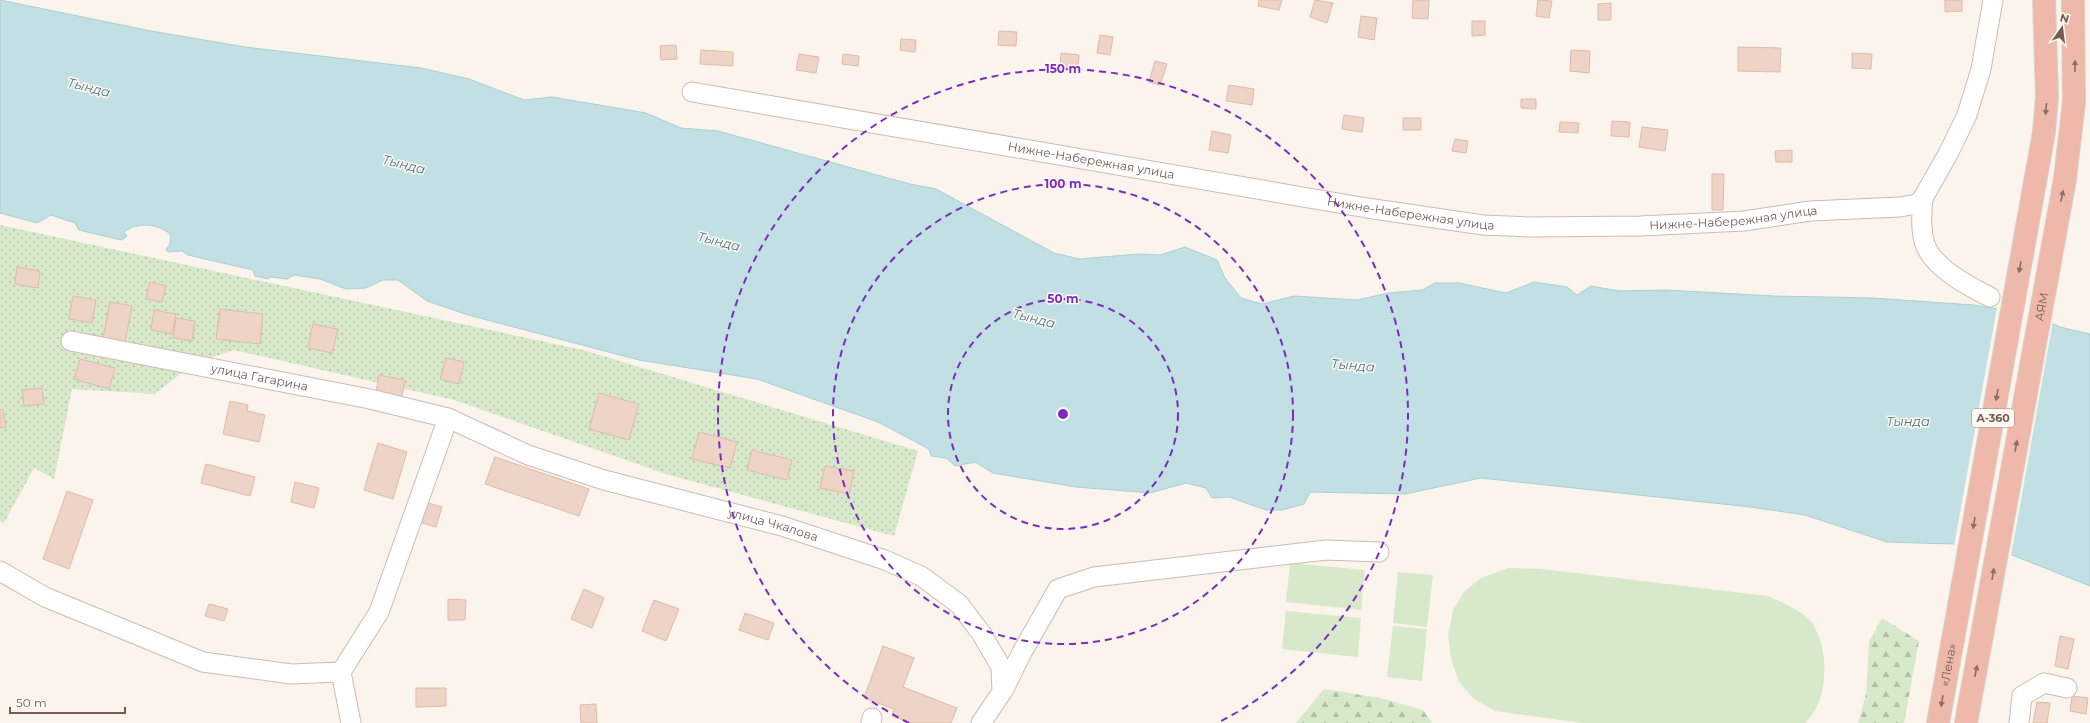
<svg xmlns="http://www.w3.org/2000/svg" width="2090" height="723" font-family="Montserrat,sans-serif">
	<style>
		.forest { fill: url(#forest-firs) }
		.park { fill: #d8e8cb }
		.garden { fill: url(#garden-dots) }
		.water { fill: #c2e0e3; stroke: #a9cfd4 }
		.pier { fill: #fbf4ec }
		.building { fill: #eed4c6; stroke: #dfbaa8 }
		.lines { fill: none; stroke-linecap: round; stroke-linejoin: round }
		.minor-casing { stroke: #ccbcb2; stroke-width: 21 }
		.highway-casing { stroke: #d8d1ce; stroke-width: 24 }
		.minor { stroke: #fff; stroke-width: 19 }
		.highway { stroke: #eeb8aa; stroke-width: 22 }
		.oneway { fill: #8c6e63 }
		.ring { fill: none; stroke: #7b2cbf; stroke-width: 2; stroke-dasharray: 7 5 }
		.labels { text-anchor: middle; stroke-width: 3; stroke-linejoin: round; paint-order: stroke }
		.shield { fill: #fef9f2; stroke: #9d8b81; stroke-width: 1 }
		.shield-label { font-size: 11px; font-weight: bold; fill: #745c51 }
		.street-label { font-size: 12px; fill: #745c51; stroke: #fef9f2 }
		.water-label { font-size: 13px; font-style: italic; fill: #49777e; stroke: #fef9f2 }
		.centre { fill: #7b2cbf; stroke: #fef9f2; stroke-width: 2 }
		.ring-label { font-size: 12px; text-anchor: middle; font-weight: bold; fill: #7b2cbf; stroke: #fef9f2; stroke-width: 3; stroke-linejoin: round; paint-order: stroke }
	</style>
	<defs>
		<pattern id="forest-firs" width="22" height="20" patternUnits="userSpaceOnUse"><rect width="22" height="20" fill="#d8e8cb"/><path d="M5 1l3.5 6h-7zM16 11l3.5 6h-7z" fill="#b4bfa7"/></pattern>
		<pattern id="garden-dots" width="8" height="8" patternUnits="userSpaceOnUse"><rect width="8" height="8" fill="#d8e8cb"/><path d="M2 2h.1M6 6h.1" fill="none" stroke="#b4bfa7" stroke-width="1.8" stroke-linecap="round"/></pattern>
	</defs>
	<rect width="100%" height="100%" fill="#fbf4ec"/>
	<!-- forest -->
	<g class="forest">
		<polygon points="1882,618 1919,641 1904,723 1858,723 1866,694 1869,642"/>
		<polygon points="1324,689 1380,698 1423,710 1432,723 1296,723"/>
	</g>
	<!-- park -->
	<g class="park">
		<polygon points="1290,563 1365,570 1361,610 1286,602"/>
		<path d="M1508 568 1542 569 1768 596C1783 603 1802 610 1812 623 1830 649 1829 702 1805 723H1582L1495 711 1474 699 1459 682 1451 659 1448 635 1453 610 1464 592 1481 578Z"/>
		<polygon points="1398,572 1433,575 1427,627 1393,623"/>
		<polygon points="1286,611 1361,618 1358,657 1282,649"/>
		<polygon points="1393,626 1427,629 1422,681 1387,677"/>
	</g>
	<!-- garden -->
	<polygon class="garden" points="0,225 583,350 918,451 894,536 669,475 454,400 234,350 193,364 155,394 72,389 54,479 34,468 4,523 0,521"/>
	<!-- water -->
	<path class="water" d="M0 0 151 31 245 47 421 68 469 79 524 100 552 97 646 113 681 128 718 131 910 184 936 189 1054 253 1080 259 1138 254 1160 255 1185 247 1217 260 1225 278 1241 298 1262 304 1294 296 1357 300 1389 293 1422 290 1435 283H1459L1506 293 1534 282 1567 287 1577 295 1591 286 1619 291 1666 290 1774 296 1872 298 1974 305 2034 315 2060 327 2090 334V586L1987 545 1887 542 1805 515 1750 507 1481 478 1405 494 1310 492 1304 504 1282 510H1266L1229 497 1212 498 1206 488 1186 483 1150 493 1076 487 993 473 975 462 955 466 946 458 931 456 929 449 878 422 757 379 639 360 468 315 427 301 398 280H383L366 288 346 289 320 279 294 275 287 279 271 277 268 279 255 276 253 270 188 255 182 251 168 252 166 249C171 244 171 241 170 234 156 223 138 222 124 232L127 236 121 240 79 230 75 223 51 215 37 223 0 213Z"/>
	<!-- pier -->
	<polygon class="pier" points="1997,307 2034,313 2053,321 2011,556 1987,547 1954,546"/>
	<!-- building -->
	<g class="building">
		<polygon points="1259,0 1282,0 1279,10 1258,6"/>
		<polygon points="1315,0 1333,3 1327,23 1310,17"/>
		<polygon points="1413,0 1429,0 1428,19 1412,18"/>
		<polygon points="1538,0 1552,1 1549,18 1536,16"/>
		<polygon points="1945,0 1962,0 1962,11 1945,12"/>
		<polygon points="1611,3 1611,20 1598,20 1598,4"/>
		<polygon points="1361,16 1377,18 1374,40 1358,37"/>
		<polygon points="1472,21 1485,21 1485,35 1472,36"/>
		<polygon points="999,31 1017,32 1016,46 998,45"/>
		<polygon points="1100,35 1113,37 1110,55 1097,53"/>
		<polygon points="901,39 916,40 915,52 900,50"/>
		<polygon points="676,45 677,59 661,60 660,46"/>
		<polygon points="1738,47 1781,48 1780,72 1738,71"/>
		<polygon points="701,50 733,52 733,66 700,64"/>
		<polygon points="1571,50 1590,51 1589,73 1570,71"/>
		<polygon points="1061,53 1079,55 1078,69 1060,67"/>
		<polygon points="1852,53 1872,54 1871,69 1852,68"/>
		<polygon points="799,54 819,57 816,73 796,70"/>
		<polygon points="843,54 859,56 858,66 842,64"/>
		<polygon points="1155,61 1167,64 1160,85 1149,82"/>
		<polygon points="1229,85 1254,89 1252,105 1226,101"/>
		<polygon points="1521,99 1536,99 1536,109 1521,108"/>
		<polygon points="1344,115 1364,118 1362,132 1342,129"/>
		<rect x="1403" y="118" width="18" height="12"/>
		<polygon points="1612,121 1630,122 1629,137 1611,136"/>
		<polygon points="1560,122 1579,123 1578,133 1559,132"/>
		<polygon points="1642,127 1668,130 1665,151 1639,147"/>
		<polygon points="1212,131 1231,135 1228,153 1209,150"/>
		<polygon points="1455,139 1468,141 1466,153 1452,151"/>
		<polygon points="1792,150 1792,162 1776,162 1775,151"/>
		<polygon points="1712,174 1724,174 1723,210 1712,210"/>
		<polygon points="17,267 40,271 38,288 15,284"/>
		<polygon points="150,282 166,286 162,302 146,299"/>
		<polygon points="73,296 96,300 92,323 69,319"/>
		<polygon points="110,302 132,306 125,342 103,338"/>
		<polygon points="220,309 263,314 260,344 216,339"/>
		<polygon points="154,310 176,314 172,334 151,330"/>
		<polygon points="176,318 195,321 192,341 173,338"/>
		<polygon points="313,324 338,329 332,353 308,348"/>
		<polygon points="446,358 464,362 459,384 440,379"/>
		<polygon points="80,359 115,368 109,389 74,379"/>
		<polygon points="379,375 405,380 402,397 376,392"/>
		<polygon points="42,388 44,404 24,406 22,390"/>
		<polygon points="599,393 639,404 629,440 589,429"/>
		<polygon points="230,401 248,405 247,411 265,415 259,442 223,434"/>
		<polygon points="3,409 6,427 0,428 0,410"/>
		<polygon points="699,432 737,442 730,468 692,459"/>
		<polygon points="378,443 407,452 393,499 364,490"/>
		<polygon points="752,450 792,460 787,480 747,470"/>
		<polygon points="495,457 589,489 579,516 485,484"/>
		<polygon points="206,464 255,477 250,496 201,483"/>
		<polygon points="825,466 854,471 849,494 820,488"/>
		<polygon points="295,482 319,488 314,508 291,502"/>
		<polygon points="67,491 93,500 69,569 43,559"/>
		<polygon points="425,502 442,507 436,527 419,522"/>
		<polygon points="584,589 604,598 592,628 571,619"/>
		<polygon points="448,599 466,600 465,620 448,620"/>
		<polygon points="654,600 679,609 666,641 642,631"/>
		<polygon points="209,604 228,609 224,621 205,616"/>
		<polygon points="745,613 774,623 768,640 739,630"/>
		<polygon points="2060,636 2074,639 2068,669 2055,666"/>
		<polygon points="883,646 914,658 903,687 957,708 951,723 911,723 892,716 894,709 864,698"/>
		<polygon points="416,688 446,688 446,706 416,707"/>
		<polygon points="2072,696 2088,698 2086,714 2070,711"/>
		<polygon points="2037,702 2050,703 2047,723 2033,723"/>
		<polygon points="596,704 597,723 581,723 580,705"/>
	</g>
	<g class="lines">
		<!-- minor casing -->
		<g class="minor-casing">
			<g id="minor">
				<path id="s1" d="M692 92 1367 208 1483 225 1531 227 1640 226 1744 221 1810 211 1900 207 1917 204 1923 198 1948 154 1967 115 1981 69 1993 0"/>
				<path d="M1923 198C1922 213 1920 229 1925 244 1932 267 1970 287 1990 297"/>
				<path id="s2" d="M71 341 370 399 448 418 528 455 604 480 782 526 885 560 921 576 959 604 981 633 1001 667 1002 692 981 723"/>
				<polyline points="0,571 45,597 203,662 291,674 341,672 379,612 448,418"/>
				<polyline points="341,672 351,723"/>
				<polyline points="1004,689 1021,654 1058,589 1094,577 1326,550 1379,552"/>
				<polyline points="871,723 872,718"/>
				<polyline points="2019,723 2022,696 2044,683 2067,688"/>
			</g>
		</g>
		<!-- highway casing -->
		<g class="highway-casing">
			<g id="highway">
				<path id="s3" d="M1938 723 2044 132 2047 97 2044 0"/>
				<path id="s4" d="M1966 723 2065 179 2074 102 2073 0"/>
			</g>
		</g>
		<!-- minor -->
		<use href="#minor" class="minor"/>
		<!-- highway -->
		<use href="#highway" class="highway"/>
	</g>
	<!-- one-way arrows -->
	<defs><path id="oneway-solid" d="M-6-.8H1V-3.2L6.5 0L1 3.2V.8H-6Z"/></defs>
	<g class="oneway">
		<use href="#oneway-solid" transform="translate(2075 66) rotate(-90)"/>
		<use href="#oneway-solid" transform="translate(2046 109) rotate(95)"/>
		<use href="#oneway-solid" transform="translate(2062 196) rotate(-79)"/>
		<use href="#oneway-solid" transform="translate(2020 267) rotate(100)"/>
		<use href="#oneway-solid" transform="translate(1997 395) rotate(100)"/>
		<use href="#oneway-solid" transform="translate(2016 446) rotate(-80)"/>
		<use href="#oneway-solid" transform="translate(1974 523) rotate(100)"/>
		<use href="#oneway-solid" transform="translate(1993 574) rotate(-80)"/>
		<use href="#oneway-solid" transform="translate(1976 671) rotate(-79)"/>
		<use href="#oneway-solid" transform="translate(1942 701) rotate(100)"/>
	</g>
	<!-- distance rings -->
	<g class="ring">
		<circle cx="1063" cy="414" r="115"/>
		<circle cx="1063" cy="414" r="230"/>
		<path d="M909 723A345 345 0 1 1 1217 723"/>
	</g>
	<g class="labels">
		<!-- shield labels -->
		<rect class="shield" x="1972" y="409" width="42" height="18" rx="3"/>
		<g class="shield-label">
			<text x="1993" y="422">А-360</text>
		</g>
		<!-- street labels -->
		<g class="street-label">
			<text dy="4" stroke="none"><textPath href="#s1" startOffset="405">Нижне-Набережная улица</textPath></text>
			<text dy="4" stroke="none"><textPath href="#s1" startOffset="729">Нижне-Набережная улица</textPath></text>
			<text dy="4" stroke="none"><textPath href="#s1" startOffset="1053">Нижне-Набережная улица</textPath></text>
			<text dy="4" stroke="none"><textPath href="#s4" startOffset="423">АЯМ</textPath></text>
			<text dy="4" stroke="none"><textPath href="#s2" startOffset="192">улица Гагарина</textPath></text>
			<text dy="4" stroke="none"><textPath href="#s2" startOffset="728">улица Чкалова</textPath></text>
			<text dy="4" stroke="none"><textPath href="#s3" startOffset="59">«Лена»</textPath></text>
		</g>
		<!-- water labels -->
		<g class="water-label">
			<text transform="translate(89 87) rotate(14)" y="5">Тында</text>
			<text transform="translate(404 164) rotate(14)" y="5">Тында</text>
			<text transform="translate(719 241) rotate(14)" y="5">Тында</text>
			<text transform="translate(1034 318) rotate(14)" y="5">Тында</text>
			<text transform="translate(1353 365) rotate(5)" y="5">Тында</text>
			<text x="1908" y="426">Тында</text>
		</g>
	</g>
	<circle cx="1063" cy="414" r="6" class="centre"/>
	<g class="ring-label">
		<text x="1063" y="73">150 m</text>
		<text x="1063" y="188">100 m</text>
		<text x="1063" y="303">50 m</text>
	</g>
	<!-- north arrow -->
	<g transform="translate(2062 28) rotate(14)" stroke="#fef9f2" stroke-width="3" paint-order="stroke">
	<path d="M0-3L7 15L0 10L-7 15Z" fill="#745c51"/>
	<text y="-6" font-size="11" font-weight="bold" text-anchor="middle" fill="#745c51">N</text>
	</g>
	<!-- scale -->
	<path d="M10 707v6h115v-6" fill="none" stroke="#745c51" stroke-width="2"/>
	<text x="16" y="707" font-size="12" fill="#745c51" stroke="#fef9f2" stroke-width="3" paint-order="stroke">50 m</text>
</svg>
